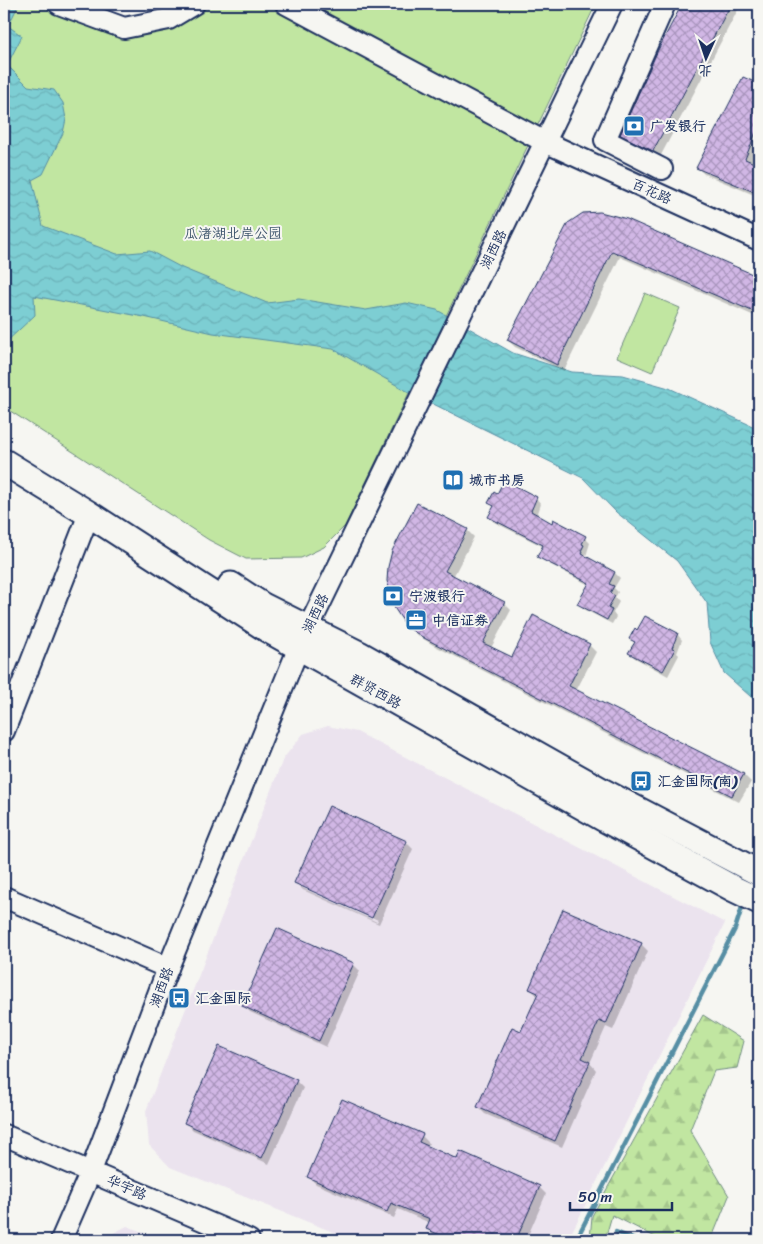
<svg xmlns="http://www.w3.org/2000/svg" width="763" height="1244" font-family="Sriracha,'LXGW WenKai TC',sans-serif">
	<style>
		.built { fill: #ebe3ee }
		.forest { fill: url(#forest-firs); stroke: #6e8a80 }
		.green { fill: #c1e6a1; stroke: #6e8a80 }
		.water { fill: url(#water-waves); stroke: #568ea4 }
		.shadow { fill: #0003; fill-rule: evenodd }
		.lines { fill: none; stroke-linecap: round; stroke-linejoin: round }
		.stream { stroke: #568ea4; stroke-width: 4.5 }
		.building { fill: url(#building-cross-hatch); stroke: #1b2f5e }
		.minor-casing { stroke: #1b2f5e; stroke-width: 24 }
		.major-casing { stroke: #1b2f5e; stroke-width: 29 }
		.minor { stroke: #f6f6f2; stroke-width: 20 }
		.major { stroke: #f6f6f2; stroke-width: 25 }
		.labels { text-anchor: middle; stroke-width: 4; stroke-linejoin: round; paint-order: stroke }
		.poi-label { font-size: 14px; font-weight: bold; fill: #1b2f5e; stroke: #f6f6f2; text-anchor: start }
		.street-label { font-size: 14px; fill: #1b2f5e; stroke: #f6f6f2 }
		.park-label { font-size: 14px; fill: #3c546b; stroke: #f6f6f2 }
	</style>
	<defs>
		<pattern id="forest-firs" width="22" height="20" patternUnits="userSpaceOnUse" patternTransform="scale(1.25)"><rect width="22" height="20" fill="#c1e6a1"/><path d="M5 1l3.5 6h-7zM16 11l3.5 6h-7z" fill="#a5c68d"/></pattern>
		<pattern id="water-waves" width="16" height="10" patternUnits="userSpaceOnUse" patternTransform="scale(1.25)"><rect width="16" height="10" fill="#7dced3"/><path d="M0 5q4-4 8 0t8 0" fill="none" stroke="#6bb1b8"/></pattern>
		<pattern id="building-cross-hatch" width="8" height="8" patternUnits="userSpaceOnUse" patternTransform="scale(1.25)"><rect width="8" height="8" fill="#d1b7e5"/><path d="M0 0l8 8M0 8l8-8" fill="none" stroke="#a995bd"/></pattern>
	</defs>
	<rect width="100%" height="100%" fill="#f6f6f2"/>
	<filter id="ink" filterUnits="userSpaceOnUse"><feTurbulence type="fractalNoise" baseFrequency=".02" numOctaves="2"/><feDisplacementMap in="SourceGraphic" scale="10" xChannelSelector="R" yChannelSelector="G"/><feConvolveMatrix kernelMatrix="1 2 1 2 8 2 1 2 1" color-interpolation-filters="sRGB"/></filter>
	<g filter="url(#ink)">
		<!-- built -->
		<g class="built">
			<polygon points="328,726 357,732 725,923 568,1240 353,1240 170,1167 149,1145 146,1111 283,759 303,734"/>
			<polygon points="127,1226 162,1240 100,1240"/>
		</g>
		<!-- forest -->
		<polygon class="forest" points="703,1015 744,1041 737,1068 714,1071 690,1130 729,1196 711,1240 661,1240 612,1215 606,1236 613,1240 590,1240 592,1216"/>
		<!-- green -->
		<g class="green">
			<polygon points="4,4 73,4 127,24 166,9 174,4 596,4 345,526 324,547 301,558 246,559 209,540 4,407"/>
			<polygon points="645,293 680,308 652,372 617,357"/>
		</g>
		<!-- water -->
		<polygon class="water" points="4,4 19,4 8,26 22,36 7,65 28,86 54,90 63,103 66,119 63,133 43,174 32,180 43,226 117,254 150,251 182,268 267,303 299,299 366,310 406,303 437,310 513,353 572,372 623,375 669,388 759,429 759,704 724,673 710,642 707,603 677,561 616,512 583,478 405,390 333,349 213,333 144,317 34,296 35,315 4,344"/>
		<!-- shadow -->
		<g class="shadow">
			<polygon points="684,4 741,4 660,157 629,141 622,134 659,50"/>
			<polygon points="743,79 759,86 759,148 752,164 759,167 759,197 704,174 697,167"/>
			<polygon points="626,221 759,278 759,318 620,257 564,371 515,347 508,340"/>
			<polygon points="536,498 541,504 537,516 552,524 585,538 590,543 586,556 615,573 620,578 614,588 618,592 615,598 619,602 613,613 616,617 612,624 584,609 579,603 589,585 544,561 539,556 544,547 494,522 489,517 495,507 490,503"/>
			<polygon points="467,530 474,537 453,577 504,603 511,610 491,648 512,659 589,645 596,652 576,691 744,775 751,782 739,802 433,645 416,634 408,626"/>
			<polygon points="677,634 682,640 677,653 679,655 668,676 635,658 630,653 635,643 631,639"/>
			<path d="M406 842 413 849 379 924 303 890 296 883ZM302 885 378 920 377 922 302 888Z"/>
			<polygon points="641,944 648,951 613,1030 606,1027 590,1063 596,1070 562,1147 485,1114 478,1107 522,1033 538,996 530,989"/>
			<polygon points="353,964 360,971 326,1047 250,1012 243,1005"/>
			<polygon points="296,1081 303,1088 269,1164 193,1130 186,1123"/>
			<polygon points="422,1136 429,1143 427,1147 458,1160 539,1187 546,1194 526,1240 445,1240 434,1235 427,1228 430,1223 398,1209 394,1218 316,1184 309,1177"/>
		</g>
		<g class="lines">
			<!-- stream -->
			<g class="stream">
				<polyline points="756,863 759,851"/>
				<polyline points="616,1232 635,1240"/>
				<polyline points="576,1240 735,929 744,901"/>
			</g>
		</g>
		<!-- building -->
		<g class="building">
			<polygon points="682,4 731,4 653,151 620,135 658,50"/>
			<polygon points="743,77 759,84 759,125 745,159 759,165 759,194 696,168"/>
			<polygon points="600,212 627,219 759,277 759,314 612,251 557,365 507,340 568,223 583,213"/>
			<polygon points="504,480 537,497 531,511 552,523 553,519 586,536 582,544 584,545 581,551 583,552 582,554 615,572 609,584 614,586 610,593 615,596 608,608 612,610 607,620 577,604 589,583 537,557 543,545 488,517 494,506 488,503 494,492 497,494"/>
			<polygon points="417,503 468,529 445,571 505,602 483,643 512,657 533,615 590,644 569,686 744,774 732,796 424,638 407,627 395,609 387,581 388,567 392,551"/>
			<polygon points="645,616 678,633 672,648 675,649 663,671 628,653 635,642 629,639 635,628 637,630"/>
			<polygon points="329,806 407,841 372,918 294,883"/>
			<polygon points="563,909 642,943 606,1024 599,1021 582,1058 590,1062 555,1141 477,1107 512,1027 521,1031 538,993 529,989"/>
			<polygon points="277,928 354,963 319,1041 242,1006"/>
			<polygon points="219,1046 297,1080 262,1158 184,1123"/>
			<polygon points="342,1099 423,1134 419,1142 457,1159 460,1151 540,1186 516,1240 452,1240 426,1229 430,1219 391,1203 387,1212 307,1177"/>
		</g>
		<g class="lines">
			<!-- minor casing -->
			<g class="minor-casing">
				<g id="minor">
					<polyline points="59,4 124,28 169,19 194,4"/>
					<polyline points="286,4 545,142 759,240"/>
					<polyline points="662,169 605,140 665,4"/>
					<polyline points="4,731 89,514"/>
					<polyline points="4,897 168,968"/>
					<polyline points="4,1135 249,1240"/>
					<polyline points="61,1240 91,1171 168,968 299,647 612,4"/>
				</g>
			</g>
			<!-- major casing -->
			<g class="major-casing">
				<g id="major">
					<polyline points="4,462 89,514 267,629 603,818 734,889 759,901"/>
					<polyline points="231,585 263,606 359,654 602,791 759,873"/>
				</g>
			</g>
			<!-- minor -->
			<use href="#minor" class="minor"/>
			<!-- major -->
			<use href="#major" class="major"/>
		</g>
	</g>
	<!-- icons -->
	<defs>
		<g id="bank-square" transform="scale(1.125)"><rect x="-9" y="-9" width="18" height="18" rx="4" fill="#1f6fb2" stroke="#f6f6f2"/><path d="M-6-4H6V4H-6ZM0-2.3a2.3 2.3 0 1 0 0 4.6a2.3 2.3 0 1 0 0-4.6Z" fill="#fff"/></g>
		<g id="library-square" transform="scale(1.125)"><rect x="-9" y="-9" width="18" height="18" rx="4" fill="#1f6fb2" stroke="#f6f6f2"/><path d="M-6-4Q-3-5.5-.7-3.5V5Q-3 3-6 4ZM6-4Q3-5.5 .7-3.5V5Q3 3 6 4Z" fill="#fff"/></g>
		<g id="office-square" transform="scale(1.125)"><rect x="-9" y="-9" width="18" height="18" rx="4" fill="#1f6fb2" stroke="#f6f6f2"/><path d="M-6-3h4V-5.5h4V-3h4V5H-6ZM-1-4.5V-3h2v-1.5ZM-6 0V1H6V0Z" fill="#fff"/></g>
		<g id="bus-square" transform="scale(1.125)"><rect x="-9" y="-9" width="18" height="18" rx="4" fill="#1f6fb2" stroke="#f6f6f2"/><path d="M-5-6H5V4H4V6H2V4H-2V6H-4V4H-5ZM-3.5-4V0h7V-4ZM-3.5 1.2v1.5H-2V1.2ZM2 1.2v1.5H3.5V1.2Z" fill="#fff"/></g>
	</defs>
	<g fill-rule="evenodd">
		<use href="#bank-square" x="634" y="126"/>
		<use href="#library-square" x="453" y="480"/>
		<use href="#bank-square" x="393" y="596"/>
		<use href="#office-square" x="416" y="620"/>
		<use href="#bus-square" x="641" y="781"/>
		<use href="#bus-square" x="179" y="998"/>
	</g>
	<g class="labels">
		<!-- poi labels -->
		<g class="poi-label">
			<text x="650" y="131">广发银行</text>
			<text x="469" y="485">城市书房</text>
			<text x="409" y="601">宁波银行</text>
			<text x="432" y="625">中信证券</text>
			<text x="657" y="786">汇金国际(南)</text>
			<text x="195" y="1003">汇金国际</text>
		</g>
		<!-- street labels -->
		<g class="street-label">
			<text transform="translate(652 191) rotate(24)" y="5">百花路</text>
			<text transform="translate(493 249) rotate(-64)" y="5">湖西路</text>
			<text transform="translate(315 613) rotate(-64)" y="5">湖西路</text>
			<text transform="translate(376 691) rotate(29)" y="5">群贤西路</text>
			<text transform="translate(161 987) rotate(-69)" y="5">湖西路</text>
			<text transform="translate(127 1187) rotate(24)" y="5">华宇路</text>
		</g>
		<!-- park labels -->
		<g class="park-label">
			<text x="233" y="238">瓜渚湖北岸公园</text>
		</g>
	</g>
	<!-- margin -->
	<rect width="763" height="1244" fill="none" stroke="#f6f6f2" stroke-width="20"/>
	<rect x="10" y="10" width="743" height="1224" fill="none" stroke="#1b2f5e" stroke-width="2" filter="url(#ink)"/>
	<!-- north arrow -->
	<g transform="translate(706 58) rotate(183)" stroke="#f6f6f2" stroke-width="4" paint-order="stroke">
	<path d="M0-4L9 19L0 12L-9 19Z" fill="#1b2f5e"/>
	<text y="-8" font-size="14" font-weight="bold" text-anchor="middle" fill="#1b2f5e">北</text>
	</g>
	<!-- scale -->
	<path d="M570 1202v8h102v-8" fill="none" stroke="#1b2f5e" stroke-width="2.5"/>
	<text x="578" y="1202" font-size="15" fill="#1b2f5e" stroke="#f6f6f2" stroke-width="4" paint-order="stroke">50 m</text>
</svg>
